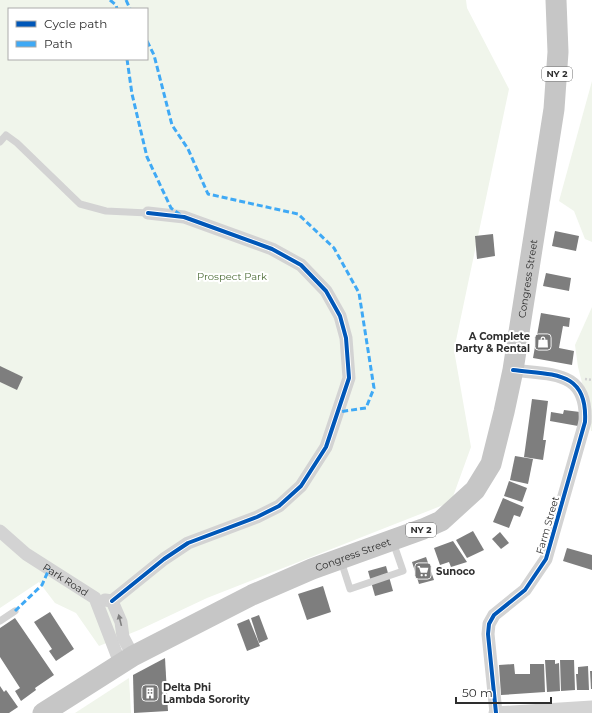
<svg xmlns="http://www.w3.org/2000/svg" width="592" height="713" font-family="Montserrat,sans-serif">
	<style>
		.green { fill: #f0f5eb; fill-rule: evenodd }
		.building { fill: #7e7e7e }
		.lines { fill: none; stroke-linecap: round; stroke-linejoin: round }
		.path { stroke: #d3d3d3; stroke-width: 2.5; stroke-dasharray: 2 2; stroke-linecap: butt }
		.lane { stroke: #d3d3d3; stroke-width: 7 }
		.street { stroke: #d3d3d3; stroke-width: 13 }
		.primary { stroke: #c6c6c6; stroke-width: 21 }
		.quiet { stroke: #3fa9f5; stroke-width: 3; stroke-dasharray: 6 3; stroke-linecap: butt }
		.cycleway-casing { stroke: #fff; stroke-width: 6 }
		.cycleway { stroke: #0057b8; stroke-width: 4 }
		.oneway { fill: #808080 }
		.labels { text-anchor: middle; stroke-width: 4; stroke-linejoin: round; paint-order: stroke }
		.shield { fill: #fff; stroke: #6d6d6d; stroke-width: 1 }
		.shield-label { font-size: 9px; font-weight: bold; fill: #2e2e2e }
		.park-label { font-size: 10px; fill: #4d6d37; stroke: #fff }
		.street-label { font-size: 10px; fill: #2e2e2e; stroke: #fff }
		.poi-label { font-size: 10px; font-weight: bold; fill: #2e2e2e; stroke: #fff; text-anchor: start }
	</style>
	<rect width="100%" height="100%" fill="#fff"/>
	<!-- green -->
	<g class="green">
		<path d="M0 0H466L467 8 509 89 454 350 471 447 451 502 207 598 139 630 99 646 76 613 55 603 39 582 0 608ZM9 9H147V59H9Z"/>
		<polygon points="592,81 592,242 585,239 574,211 559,201"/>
		<polygon points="592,307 592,431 591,431 589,410 578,367 575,345"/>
		<polygon points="129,678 131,713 75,713"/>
	</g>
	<!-- building -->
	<g class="building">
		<polygon points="555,231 579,236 576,251 552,246"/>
		<polygon points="493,234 495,256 477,259 475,236"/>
		<polygon points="546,273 571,278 569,291 543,286"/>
		<polygon points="541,313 570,318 569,327 563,326 559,348 574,351 572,365 533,358"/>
		<polygon points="0,366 23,377 17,390 0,382"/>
		<polygon points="532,399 548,401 543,440 546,440 543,460 524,457"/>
		<polygon points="564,410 580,412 578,426 550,421 551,412 563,414"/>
		<polygon points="515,456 533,459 528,484 510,480"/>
		<polygon points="509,481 527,488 522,502 504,496"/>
		<polygon points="503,498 524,507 520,517 514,515 509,528 493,522"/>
		<polygon points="473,531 484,550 467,558 456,540"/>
		<polygon points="500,532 509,543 501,549 492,539"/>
		<polygon points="453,541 467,562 451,567 449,562 440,565 434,548"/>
		<polygon points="567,548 592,555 592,570 563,561"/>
		<polygon points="426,557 434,580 419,584 412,562"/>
		<polygon points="386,566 393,591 375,596 368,571"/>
		<polygon points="323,586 331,612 307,620 298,594"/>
		<polygon points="50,612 74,649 56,661 49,651 52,649 34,622"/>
		<polygon points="259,615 268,639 259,643 251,618"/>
		<polygon points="15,618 54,675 35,688 36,690 21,701 15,691 20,688 0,657 0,628"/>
		<polygon points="249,619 260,646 247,651 237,624"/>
		<polygon points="165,658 168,711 134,713 133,675"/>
		<polygon points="545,660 555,660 555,664 559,663 560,691 547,692"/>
		<polygon points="560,660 574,660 575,690 561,691"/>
		<polygon points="514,664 515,674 530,674 530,664 544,664 545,692 501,695 499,665"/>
		<polygon points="588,666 589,690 577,690 576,674 578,674 578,667"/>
		<polygon points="590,671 592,671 592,689 591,689"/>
		<polygon points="0,686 4,692 6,690 18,707 9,713 0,713"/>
	</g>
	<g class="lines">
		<!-- path -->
		<polyline class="path" points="585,379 592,380"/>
		<!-- lane -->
		<g class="lane">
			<polyline points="0,142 6,135 17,143 80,204 106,211 148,213"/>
			<polyline points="341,561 350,589 403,571 393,542"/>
			<polyline points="0,621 15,611"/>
		</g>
		<!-- street -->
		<g class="street">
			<path id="s1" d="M0 531 26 554 95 598 120 663"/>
			<polyline points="105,600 112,601 121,622 123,637 133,656"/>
			<polyline points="112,601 164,559 188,543 257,517 279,506 301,486 326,447 349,378 346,338 340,316 326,291 301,265 272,249 184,217 148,213"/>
			<polyline points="495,713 592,707"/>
			<path d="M496 713 488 634 489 624 494 615 525 590 546 559 585 422C588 370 552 375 513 370"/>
		</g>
		<!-- primary -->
		<path class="primary" id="s2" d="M43 713 133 656 252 595 312 569 423 529 441 521 475 490 491 464 504 412 513 370 554 109 558 52 556 0"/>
		<!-- quiet -->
		<g class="quiet">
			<polyline points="110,0 116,5 117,9"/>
			<polyline points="126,0 130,9"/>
			<polyline points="147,41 154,55 172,125 188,149 208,194 298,214 334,248 359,293 374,388 366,408 338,412"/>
			<polyline points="127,59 132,94 147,157 171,208 181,215"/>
			<polyline points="15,611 42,585 49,569"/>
		</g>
		<!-- cycleway casing -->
		<g class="cycleway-casing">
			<g id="cycleway">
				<polyline points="112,601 164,559 188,543 257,517 279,506 301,486 326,447 349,378 346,338 340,316 326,291 301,265 272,249 184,217 148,213"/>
				<path d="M496 713 488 634 489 624 494 615 525 590 546 559 585 422C588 370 552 375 513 370"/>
			</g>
		</g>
		<!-- cycleway -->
		<use href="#cycleway" class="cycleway"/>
	</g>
	<!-- one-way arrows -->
	<defs><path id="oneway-solid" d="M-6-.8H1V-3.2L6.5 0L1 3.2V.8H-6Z"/></defs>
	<use class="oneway" href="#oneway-solid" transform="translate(120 620) rotate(-104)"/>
	<!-- icons -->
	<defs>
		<g id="shop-square" transform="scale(0.9)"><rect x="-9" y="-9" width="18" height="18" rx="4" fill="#777" stroke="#fff"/><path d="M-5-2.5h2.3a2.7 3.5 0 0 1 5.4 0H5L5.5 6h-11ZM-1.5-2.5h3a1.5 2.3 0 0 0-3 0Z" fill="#fff"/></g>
		<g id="supermarket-square" transform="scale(0.9)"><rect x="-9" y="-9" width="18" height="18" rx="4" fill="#777" stroke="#fff"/><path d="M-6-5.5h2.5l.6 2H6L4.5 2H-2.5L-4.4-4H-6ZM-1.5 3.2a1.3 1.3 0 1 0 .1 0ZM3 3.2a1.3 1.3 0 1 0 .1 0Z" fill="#fff"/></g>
		<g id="building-square" transform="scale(0.9)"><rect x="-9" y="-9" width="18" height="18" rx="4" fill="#777" stroke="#fff"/><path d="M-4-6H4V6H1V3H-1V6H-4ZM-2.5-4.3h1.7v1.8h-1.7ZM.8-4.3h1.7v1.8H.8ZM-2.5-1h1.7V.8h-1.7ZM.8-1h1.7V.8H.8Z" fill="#fff"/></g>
	</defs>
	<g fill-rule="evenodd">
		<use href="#shop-square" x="543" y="342"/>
		<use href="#supermarket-square" x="423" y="571"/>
		<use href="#building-square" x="150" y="693"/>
	</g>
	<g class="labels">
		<!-- shield labels -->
		<g class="shield">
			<rect x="542" y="67" width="30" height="14" rx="3"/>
			<rect x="406" y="523" width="30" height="14" rx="3"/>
		</g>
		<g class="shield-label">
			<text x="557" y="77">NY 2</text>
			<text x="421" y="533">NY 2</text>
		</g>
		<!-- park labels -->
		<g class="park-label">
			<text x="232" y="280">Prospect Park</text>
		</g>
		<!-- street labels -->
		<g class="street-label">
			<text dy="4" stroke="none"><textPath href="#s2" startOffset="709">Congress Street</textPath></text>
			<text transform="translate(547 525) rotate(-74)" y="4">Farm Street</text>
			<text dy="4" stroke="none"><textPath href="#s2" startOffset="349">Congress Street</textPath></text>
			<text dy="4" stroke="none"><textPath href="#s1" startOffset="82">Park Road</textPath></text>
		</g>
		<!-- poi labels -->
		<g class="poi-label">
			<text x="530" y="340" text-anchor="end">A Complete<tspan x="530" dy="12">Party &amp; Rental</tspan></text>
			<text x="436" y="575">Sunoco</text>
			<text x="163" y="691">Delta Phi<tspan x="163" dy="12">Lambda Sorority</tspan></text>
		</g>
	</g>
	<!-- legend -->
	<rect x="8" y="8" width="140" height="52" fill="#ffffff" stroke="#ababab"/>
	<rect x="16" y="21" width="20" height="6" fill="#0057b8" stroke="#ababab"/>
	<text x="44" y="28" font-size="12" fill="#2e2e2e">Cycle path</text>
	<rect x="16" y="41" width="20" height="6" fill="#3fa9f5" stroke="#ababab"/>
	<text x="44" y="48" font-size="12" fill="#2e2e2e">Path</text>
	<!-- scale -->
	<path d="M456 697v6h95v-6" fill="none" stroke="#2e2e2e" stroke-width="2"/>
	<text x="462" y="697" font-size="12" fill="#2e2e2e" stroke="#ffffff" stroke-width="3" paint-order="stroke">50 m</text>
</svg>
